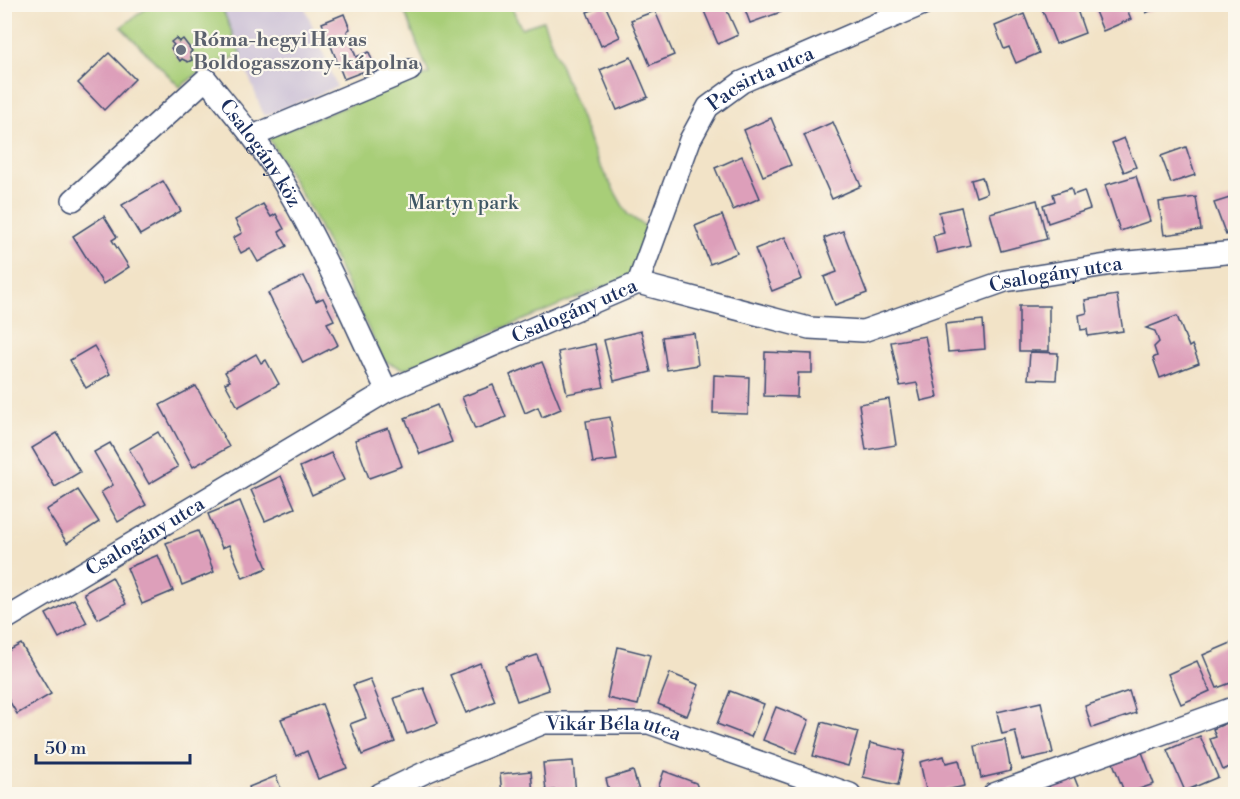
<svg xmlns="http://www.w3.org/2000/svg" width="1240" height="799" font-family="'Libre Bodoni',serif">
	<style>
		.industrial { fill: #cabfd6 }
		.green { fill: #a8ce78; stroke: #627e6b; stroke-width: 1.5 }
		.building { fill: #dd9fba }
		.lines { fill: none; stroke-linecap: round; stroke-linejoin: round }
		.minor-casing { stroke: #3b4a6e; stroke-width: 24 }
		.minor { stroke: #fff; stroke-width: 21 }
		.worship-dot { fill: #6b7280; stroke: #fbf7ec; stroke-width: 2 }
		.labels { text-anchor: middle; stroke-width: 4.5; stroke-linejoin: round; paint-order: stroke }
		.worship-label { font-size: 20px; font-weight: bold; fill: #5b616d; stroke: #fbf7ec; text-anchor: start }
		.street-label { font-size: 20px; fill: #1b2f5e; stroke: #fbf7ec }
		.park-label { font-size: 20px; fill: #3e5764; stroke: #fbf7ec }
	</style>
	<rect width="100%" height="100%" fill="#fbf7ec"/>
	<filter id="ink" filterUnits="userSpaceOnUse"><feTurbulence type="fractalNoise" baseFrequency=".0167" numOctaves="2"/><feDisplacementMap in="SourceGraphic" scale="12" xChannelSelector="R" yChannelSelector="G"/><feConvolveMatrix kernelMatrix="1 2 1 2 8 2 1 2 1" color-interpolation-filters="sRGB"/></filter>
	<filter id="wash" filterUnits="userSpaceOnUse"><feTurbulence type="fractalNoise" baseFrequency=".008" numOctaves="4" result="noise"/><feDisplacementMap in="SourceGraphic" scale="24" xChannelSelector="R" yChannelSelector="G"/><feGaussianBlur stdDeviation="1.35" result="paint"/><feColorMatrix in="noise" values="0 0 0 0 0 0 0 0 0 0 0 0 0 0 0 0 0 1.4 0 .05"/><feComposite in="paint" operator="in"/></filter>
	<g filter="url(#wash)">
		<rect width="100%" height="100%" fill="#f2e3c7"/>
		<!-- industrial -->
		<polygon class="industrial" points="221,5 304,5 337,87 264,116"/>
		<!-- green -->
		<g class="green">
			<polygon points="151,5 221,5 241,55 205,68 180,87 121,27"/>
			<polygon points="402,5 511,5 521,28 543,21 598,162 628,215 653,231 630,276 404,369 384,361 314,216 268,137 429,74"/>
		</g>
		<g id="blocks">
			<!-- building -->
			<g class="building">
				<polygon points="701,4 724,4 738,35 718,44"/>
				<polygon points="743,4 778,4 781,12 750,23"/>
				<polygon points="1054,4 1075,4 1085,33 1056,44 1042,9"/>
				<polygon points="1092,4 1125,4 1131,19 1103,31"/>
				<polygon points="1143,4 1165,4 1146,13"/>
				<polygon points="605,5 620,37 601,46 587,12"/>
				<polygon points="655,11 674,55 650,65 631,20"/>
				<polygon points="344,14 350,29 347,31 356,57 369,52 376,71 364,76 362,72 344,79 322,23"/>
				<polygon points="1024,14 1039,53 1016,63 1009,47 1004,49 995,26"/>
				<polygon points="176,38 179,42 183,39 192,51 190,53 192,60 188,62 182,59 180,61 171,48 174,45 171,42"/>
				<polygon points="109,53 135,79 104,110 78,83"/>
				<polygon points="631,57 648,97 617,110 600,70"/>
				<polygon points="771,118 791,165 763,176 744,130"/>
				<polygon points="833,122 861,186 832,199 804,135"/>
				<polygon points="1124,138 1136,167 1124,172 1112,143"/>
				<polygon points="1186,147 1195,175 1171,183 1161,156"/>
				<polygon points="742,156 760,198 733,210 715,168"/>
				<polygon points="1136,176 1150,221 1120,231 1105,185"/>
				<polygon points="982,177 987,193 976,197 971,180"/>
				<polygon points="163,181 181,211 140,235 122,205"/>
				<polygon points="1071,188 1073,195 1084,191 1090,209 1048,223 1043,205 1055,201 1053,194"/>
				<polygon points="1236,196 1236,231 1226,235 1214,203"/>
				<polygon points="1196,197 1201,230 1164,235 1159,202"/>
				<polygon points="1037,200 1047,239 1001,251 990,213"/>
				<polygon points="263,204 271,217 276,214 284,229 279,232 287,246 258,262 250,248 241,253 233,238 242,233 235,220"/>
				<polygon points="961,207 970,245 937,253 933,236 944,233 939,212"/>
				<polygon points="722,215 737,253 710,264 695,226"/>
				<polygon points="104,216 117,237 112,240 129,267 103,284 73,236"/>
				<polygon points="843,231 867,293 835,305 824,277 837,272 824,238"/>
				<polygon points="785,237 802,279 772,291 755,249"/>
				<polygon points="304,276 316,301 323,298 334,320 327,323 338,345 303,363 268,293"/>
				<polygon points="1117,295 1123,331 1088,336 1087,329 1081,330 1079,315 1087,313 1085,300"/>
				<rect x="1019" y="306" width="30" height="45"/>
				<polygon points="1177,316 1189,347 1192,345 1199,363 1160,378 1153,358 1157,356 1154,347 1159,342 1155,331 1146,328"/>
				<polygon points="983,320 985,349 948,352 945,324"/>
				<polygon points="641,331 651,372 614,381 604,340"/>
				<polygon points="694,333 698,365 667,370 662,337"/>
				<polygon points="925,336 938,397 921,401 917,383 900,386 891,342"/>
				<polygon points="595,344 604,387 567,394 558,352"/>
				<polygon points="94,346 110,374 86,388 70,360"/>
				<polygon points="765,352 812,354 812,373 798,373 797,397 764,396"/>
				<polygon points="1030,352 1058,353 1056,380 1028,379"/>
				<polygon points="256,354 261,363 266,360 279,384 238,407 225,383 230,381 225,372"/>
				<polygon points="542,362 561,409 542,417 538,407 525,413 510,375"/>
				<polygon points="714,375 749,377 748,414 713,413"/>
				<polygon points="493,385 506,417 475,429 462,397"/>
				<polygon points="196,386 229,447 193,467 160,405"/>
				<polygon points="889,399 896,445 866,450 859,404"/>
				<polygon points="437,405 452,442 420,454 405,418"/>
				<polygon points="610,417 617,460 593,463 586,421"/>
				<polygon points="388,428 402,466 369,478 355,440"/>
				<polygon points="158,432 178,467 149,484 129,449"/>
				<polygon points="57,433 80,472 55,487 32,448"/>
				<polygon points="110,443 146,505 118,522 101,492 113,485 94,452"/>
				<polygon points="331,453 344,480 312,495 300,467"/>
				<polygon points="281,476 295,508 265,521 251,490"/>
				<polygon points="78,490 99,522 67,543 46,510"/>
				<polygon points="240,501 267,568 243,578 229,545 222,548 208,514"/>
				<polygon points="198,531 214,572 182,585 166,543"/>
				<polygon points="158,555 173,591 142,604 127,568"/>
				<polygon points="112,577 126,604 98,619 84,593"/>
				<polygon points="74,599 87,623 59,638 46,614"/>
				<polygon points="1231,643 1236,653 1236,681 1217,688 1203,655"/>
				<polygon points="21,644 51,694 17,714 4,692 4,653"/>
				<polygon points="618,647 650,655 638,705 607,698"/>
				<polygon points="537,655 549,690 517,701 505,666"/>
				<polygon points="1197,661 1210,691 1181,704 1168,674"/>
				<polygon points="480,663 495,701 466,713 450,675"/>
				<polygon points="670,673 699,685 687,716 658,704"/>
				<polygon points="370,679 395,742 362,755 350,724 366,718 353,685"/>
				<polygon points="424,688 438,723 407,734 394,698"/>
				<polygon points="730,691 764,704 751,737 717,724"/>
				<polygon points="1129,691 1136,713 1092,728 1085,706"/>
				<polygon points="1041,702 1053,753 1022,760 1015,731 1002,734 997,712"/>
				<polygon points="322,704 347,768 318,779 307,751 296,756 281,719"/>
				<polygon points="776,707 809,720 796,753 763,740"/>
				<polygon points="1236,719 1236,764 1223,770 1210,739 1216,737 1213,729"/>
				<polygon points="822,722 858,732 848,766 813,756"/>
				<polygon points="1200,736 1218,777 1185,791 1167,750"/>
				<polygon points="1005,740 1011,771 981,778 975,746"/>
				<polygon points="870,743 905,751 898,785 863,777"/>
				<polygon points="1142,752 1154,784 1125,794 1113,763"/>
				<polygon points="944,756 946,763 959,760 965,786 927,794 920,762"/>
				<polygon points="573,761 576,794 556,794 556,790 546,791 543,763"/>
				<polygon points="531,771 533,794 502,794 500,774"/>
				<polygon points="633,771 640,794 610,794 606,779"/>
				<polygon points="664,771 696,783 700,794 656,794"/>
				<polygon points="1073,774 1081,794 1052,794 1048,784"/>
				<polygon points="276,776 283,794 251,794 249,787"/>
				<polygon points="440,785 443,793 462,788 464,794 425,794 423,790"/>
			</g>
		</g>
	</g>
	<g filter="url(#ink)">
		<use href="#blocks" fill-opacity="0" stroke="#3b4a6e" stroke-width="1.5"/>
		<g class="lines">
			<!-- minor casing -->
			<g class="minor-casing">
				<g id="minor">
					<polyline points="253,136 410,70"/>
					<path id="s1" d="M73 200 206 79C234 114 263 147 285 185 324 251 354 322 387 391"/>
					<path id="s2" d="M638 283 690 140 708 107 742 82 923 4"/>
					<path id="s3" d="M4 620 387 391 638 283 809 328 863 331 1005 281 1119 263 1236 252"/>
					<path id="s4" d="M380 794 428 771 544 723H649L850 794"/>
					<polyline points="994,794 1236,707"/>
				</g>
			</g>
			<!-- minor -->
			<use href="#minor" class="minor"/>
		</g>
	</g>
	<!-- markers -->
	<circle class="worship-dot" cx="181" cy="50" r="6"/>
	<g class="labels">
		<!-- worship labels -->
		<g class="worship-label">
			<text x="193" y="46">Róma-hegyi Havas<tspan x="193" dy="23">Boldogasszony-kápolna</tspan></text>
		</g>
		<!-- street labels -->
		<g class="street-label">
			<text dy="7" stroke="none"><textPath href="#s2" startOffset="250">Pacsirta utca</textPath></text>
			<text dy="7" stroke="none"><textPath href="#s1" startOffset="272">Csalogány köz</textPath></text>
			<text dy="7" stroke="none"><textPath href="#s3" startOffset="1152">Csalogány utca</textPath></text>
			<text dy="7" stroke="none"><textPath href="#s3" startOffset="650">Csalogány utca</textPath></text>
			<text dy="7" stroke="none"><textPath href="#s3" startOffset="164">Csalogány utca</textPath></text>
			<text dy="7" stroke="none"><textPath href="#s4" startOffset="249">Vikár Béla utca</textPath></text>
		</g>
		<!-- park labels -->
		<g class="park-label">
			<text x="463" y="209">Martyn park</text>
		</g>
	</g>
	<!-- margin -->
	<rect width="1240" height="799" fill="none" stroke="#fbf7ec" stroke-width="24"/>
	<!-- scale -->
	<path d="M36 754v9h154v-9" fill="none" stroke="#1b2f5e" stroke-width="3"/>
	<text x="45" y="754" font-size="18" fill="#1b2f5e" stroke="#fbf7ec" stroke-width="4.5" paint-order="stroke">50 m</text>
</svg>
